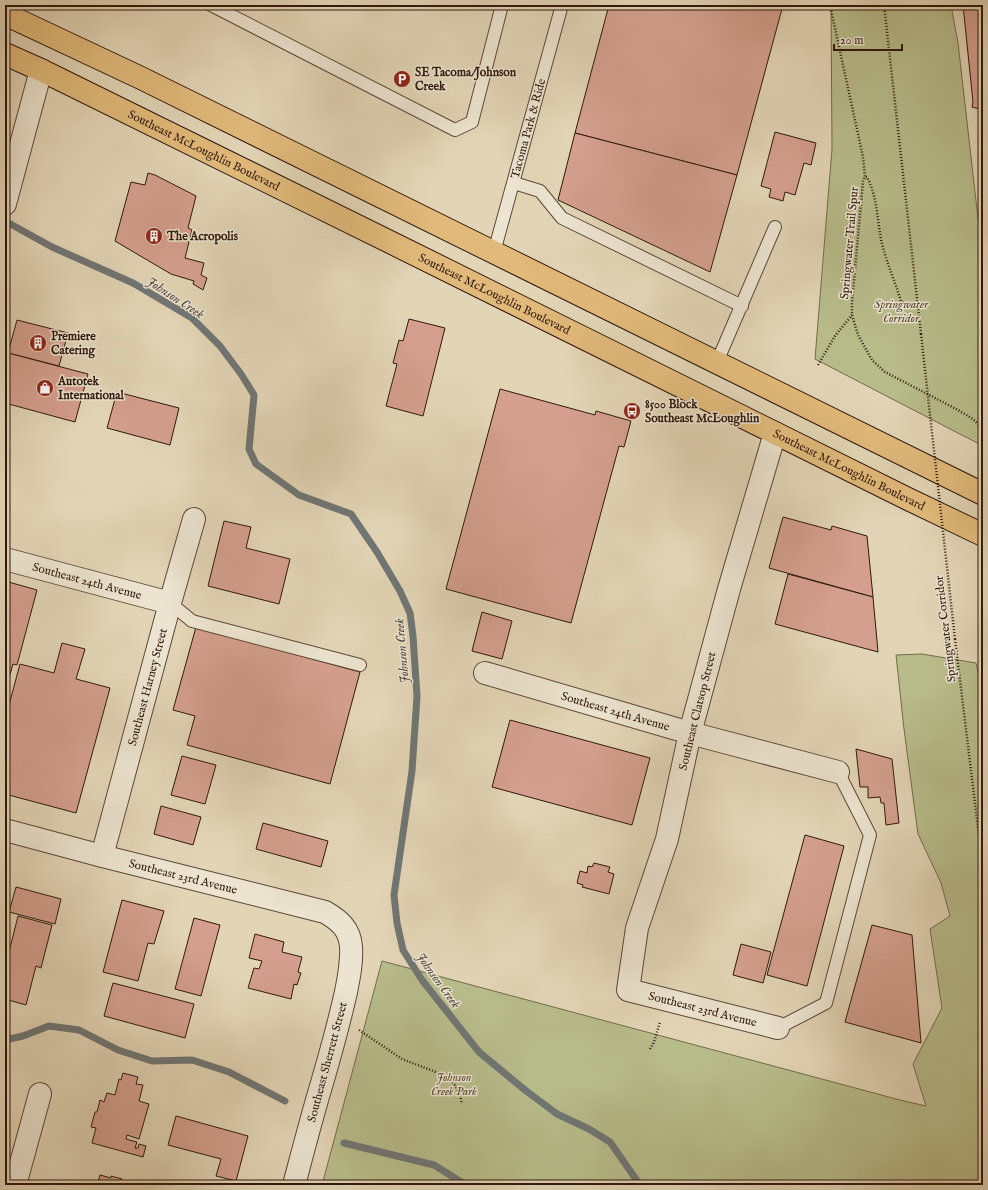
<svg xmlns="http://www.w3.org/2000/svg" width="988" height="1190" font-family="'IM FELL English',serif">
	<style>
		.green { fill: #b8bc8b; stroke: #746a4c }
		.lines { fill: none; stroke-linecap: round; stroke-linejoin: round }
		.stream { stroke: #707674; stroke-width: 7 }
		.building { fill: #d49f8e; stroke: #30180c }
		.service-casing { stroke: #5c4736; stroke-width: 14 }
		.minor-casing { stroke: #5c4736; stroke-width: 24 }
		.trunk-casing { stroke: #30180c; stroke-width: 24 }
		.path { stroke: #30180c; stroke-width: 2.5; stroke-dasharray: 1 2; stroke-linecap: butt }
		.service { stroke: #ece4d0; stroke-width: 12 }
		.minor { stroke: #ece4d0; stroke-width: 22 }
		.trunk { stroke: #e1ba7b; stroke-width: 22 }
		.path-bridge { stroke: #30180c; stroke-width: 2.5; stroke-dasharray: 1 2; stroke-linecap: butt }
		.labels { text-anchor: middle; stroke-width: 3; stroke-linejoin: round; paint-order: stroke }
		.poi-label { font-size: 12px; font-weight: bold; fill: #30180c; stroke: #ece4d0; text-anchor: start }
		.street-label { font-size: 12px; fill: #30180c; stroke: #ece4d0 }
		.park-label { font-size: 12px; font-style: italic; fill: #594932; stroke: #ece4d0 }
		.water-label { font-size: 13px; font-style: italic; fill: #504740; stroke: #ece4d0 }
	</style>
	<rect width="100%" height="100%" fill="#e2d5b6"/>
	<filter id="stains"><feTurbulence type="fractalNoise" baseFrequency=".005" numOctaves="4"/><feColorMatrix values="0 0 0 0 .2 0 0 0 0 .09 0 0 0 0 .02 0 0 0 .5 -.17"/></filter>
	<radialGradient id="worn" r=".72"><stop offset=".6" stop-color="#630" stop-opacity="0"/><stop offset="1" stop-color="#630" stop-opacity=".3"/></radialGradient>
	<!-- green -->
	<g class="green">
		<polygon points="831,5 951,5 958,43 983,262 983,446 815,359 832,149"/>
		<polygon points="922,654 976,663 983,695 983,1185 322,1185 382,961 900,1100 926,1106 913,1064 942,1008 930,929 950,916 941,883 918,834 904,729 896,655"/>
	</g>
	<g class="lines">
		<!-- stream -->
		<g class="stream">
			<polyline points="5,221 52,247 133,283 192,318 220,346 241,374 254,395 249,449 256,464 299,495 351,514 377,552 400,591 410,613 413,636 417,696 412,771 394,895 397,923 403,950 422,980 479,1052 525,1090 557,1114 589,1129 610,1142 640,1185"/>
			<polyline points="5,1040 23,1036 49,1026 79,1030 118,1050 152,1061 192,1060 229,1072 285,1101"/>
			<polyline points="344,1143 434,1165 466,1185"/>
		</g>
	</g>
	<!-- building -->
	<g class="building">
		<polygon points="609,5 783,5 737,175 575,133"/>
		<polygon points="963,5 983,5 983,110 972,107 973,102"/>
		<polygon points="775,132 816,143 811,165 804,163 795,195 785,192 783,201 769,197 771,189 761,186"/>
		<polygon points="575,133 737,175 710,272 558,200"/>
		<polygon points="148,173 155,175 196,196 188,228 192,230 185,258 204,263 201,275 207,278 203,290 193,284 194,281 171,274 115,241 131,182 145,185"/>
		<polygon points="409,319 445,328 423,416 386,406 397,364 393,363 399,340 403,341"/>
		<polygon points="17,320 68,333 59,366 8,353"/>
		<polygon points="8,353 88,374 75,422 5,403 5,365"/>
		<polygon points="500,389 595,415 596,411 631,421 624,447 619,446 571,623 446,589"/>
		<polygon points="117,392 179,408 170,445 107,428"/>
		<polygon points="783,517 831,530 832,526 867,536 873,597 769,568"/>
		<polygon points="224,521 251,527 246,548 290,559 279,604 208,586"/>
		<polygon points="788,574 873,597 878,652 775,624"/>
		<polygon points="5,581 37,590 17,665 13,664 5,692"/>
		<polygon points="482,612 512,621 502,659 472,651"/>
		<polygon points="196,627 360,672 330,784 187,745 195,716 173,710"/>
		<polygon points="62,643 85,649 76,679 110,688 76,813 5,794 5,720 20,664 54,673"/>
		<polygon points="510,720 650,758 632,825 492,787"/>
		<polygon points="856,749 892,759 899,823 886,825 884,803 881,803 880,797 868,798 868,787 860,787"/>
		<polygon points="182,756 216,765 205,804 171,795"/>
		<polygon points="161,806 201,817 193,845 154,834"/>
		<polygon points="263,823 328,841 321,867 256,849"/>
		<polygon points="805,835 844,846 807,986 767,975"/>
		<polygon points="594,863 610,867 608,872 614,874 609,894 582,887 583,885 577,883 580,871 587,873 588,866 592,867"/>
		<polygon points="16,887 61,899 55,924 9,912"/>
		<polygon points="122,900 164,911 154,944 148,943 138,981 103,972"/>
		<polygon points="18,916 52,925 41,968 36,966 26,1005 5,999 5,955 8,956"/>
		<polygon points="194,918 220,925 201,996 175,989"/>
		<polygon points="872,925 912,935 921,1043 845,1022"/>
		<polygon points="255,934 284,942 282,952 302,957 298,972 301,973 297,985 294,984 291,999 248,988 254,968 259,969 262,961 249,958"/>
		<polygon points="741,944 771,952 763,983 733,975"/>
		<polygon points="113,983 194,1004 185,1038 104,1016"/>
		<polygon points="123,1073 138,1077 136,1084 143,1085 139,1101 149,1104 139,1139 127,1135 126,1139 137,1142 135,1148 138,1148 139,1144 146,1146 143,1157 92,1143 96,1128 91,1127 95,1112 97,1112 100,1100 104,1102 107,1093 115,1095 119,1079 121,1080"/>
		<polygon points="176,1116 248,1136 236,1181 216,1176 221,1159 168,1145"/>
		<polygon points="100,1175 111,1178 111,1176 122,1179 120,1185 97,1185"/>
	</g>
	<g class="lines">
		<!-- service casing -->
		<g class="service-casing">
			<g id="service">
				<polyline points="211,5 455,130 472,122 502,5"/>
				<polyline points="514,183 540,191 562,218 742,306"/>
				<path id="s1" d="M494 252 562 5"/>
				<polyline points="717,362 775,227"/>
				<polyline points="170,603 192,621 360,665"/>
				<polyline points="778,1028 826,1003 870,835 838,772"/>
			</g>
		</g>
		<!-- minor casing -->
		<g class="minor-casing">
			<g id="minor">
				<polyline points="5,204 41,70"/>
				<path id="s2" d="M775 433 729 589 690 733 667 839 637 928 628 990 778 1028"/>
				<path id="s3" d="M5 559 170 603"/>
				<path id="s4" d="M485 673 690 733 838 772"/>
				<path id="s5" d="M5 830 102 856 325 912C339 920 350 929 351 947 352 962 349 977 346 992 339 1023 331 1052 322 1083 312 1116 303 1151 294 1185"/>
				<path id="s6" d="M102 856 170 603 194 519"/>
				<polyline points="15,1185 40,1094"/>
			</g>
		</g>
		<!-- trunk casing -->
		<g class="trunk-casing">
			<g id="trunk">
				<polyline points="5,14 141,78 983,494"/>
				<path id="s7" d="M5 54 41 70 392 243 908 499 983 535"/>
			</g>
		</g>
		<!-- path -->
		<g class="path">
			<polyline points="830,5 863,157 865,177"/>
			<polyline points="884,5 921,334"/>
			<path d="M918 305 904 303 901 301C895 282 887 263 882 244 877 222 878 198 867 177H865L863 181 852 303V315L858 335 872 360 885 372 958 410 973 419 983 429"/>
			<polyline points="818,365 835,336 852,315"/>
			<polyline points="955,639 983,869"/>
			<path d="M359 1030 402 1059 446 1076C456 1083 460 1093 462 1104"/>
			<polyline points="650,1049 654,1042 660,1022"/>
		</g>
		<!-- service -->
		<use href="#service" class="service"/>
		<!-- minor -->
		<use href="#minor" class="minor"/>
		<!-- trunk -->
		<use href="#trunk" class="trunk"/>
		<!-- path-bridge -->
		<polyline class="path-bridge" points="921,334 955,639"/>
	</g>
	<!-- icons -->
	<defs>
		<g id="parking-disc" transform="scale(0.9)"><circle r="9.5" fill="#8f2418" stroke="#ece4d0"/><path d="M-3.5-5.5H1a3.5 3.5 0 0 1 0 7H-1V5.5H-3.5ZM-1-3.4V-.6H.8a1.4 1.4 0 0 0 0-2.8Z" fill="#fff"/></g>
		<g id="building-disc" transform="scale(0.9)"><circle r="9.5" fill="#8f2418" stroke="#ece4d0"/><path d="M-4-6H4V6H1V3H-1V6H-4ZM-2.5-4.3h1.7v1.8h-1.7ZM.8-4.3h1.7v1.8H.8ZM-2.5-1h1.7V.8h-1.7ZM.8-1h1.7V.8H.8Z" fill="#fff"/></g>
		<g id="shop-disc" transform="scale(0.9)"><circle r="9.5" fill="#8f2418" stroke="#ece4d0"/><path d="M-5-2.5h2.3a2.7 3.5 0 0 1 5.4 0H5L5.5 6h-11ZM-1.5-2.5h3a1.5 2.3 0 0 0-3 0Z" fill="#fff"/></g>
		<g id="bus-disc" transform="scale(0.9)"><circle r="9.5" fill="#8f2418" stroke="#ece4d0"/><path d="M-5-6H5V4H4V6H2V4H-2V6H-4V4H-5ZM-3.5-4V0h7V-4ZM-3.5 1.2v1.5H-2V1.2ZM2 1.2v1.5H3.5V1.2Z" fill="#fff"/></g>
	</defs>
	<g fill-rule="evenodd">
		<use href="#parking-disc" x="402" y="79"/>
		<use href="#building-disc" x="154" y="236"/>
		<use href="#building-disc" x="38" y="343"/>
		<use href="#shop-disc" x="45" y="388"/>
		<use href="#bus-disc" x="632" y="411"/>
	</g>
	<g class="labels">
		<!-- poi labels -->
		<g class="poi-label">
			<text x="415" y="76">SE Tacoma/Johnson<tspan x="415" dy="14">Creek</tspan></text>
			<text x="167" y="240">The Acropolis</text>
			<text x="51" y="340">Premiere<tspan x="51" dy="14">Catering</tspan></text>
			<text x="58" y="385">Autotek<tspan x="58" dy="14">International</tspan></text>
			<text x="645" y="408">8500 Block<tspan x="645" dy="14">Southeast McLoughlin</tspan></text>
		</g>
		<!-- street labels -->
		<g class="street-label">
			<text dy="4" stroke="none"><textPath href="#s1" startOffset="128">Tacoma Park &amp; Ride</textPath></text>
			<text dy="4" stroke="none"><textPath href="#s7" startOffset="221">Southeast McLoughlin Boulevard</textPath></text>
			<text transform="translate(849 243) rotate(-85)" y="4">Springwater Trail Spur</text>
			<text dy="4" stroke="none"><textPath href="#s7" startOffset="545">Southeast McLoughlin Boulevard</textPath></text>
			<text dy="4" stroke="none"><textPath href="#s7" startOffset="941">Southeast McLoughlin Boulevard</textPath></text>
			<text dy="4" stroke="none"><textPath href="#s3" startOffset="85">Southeast 24th Avenue</textPath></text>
			<text transform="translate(945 629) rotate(-97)" y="4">Springwater Corridor</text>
			<text dy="4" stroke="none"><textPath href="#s6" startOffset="175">Southeast Harney Street</textPath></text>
			<text dy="4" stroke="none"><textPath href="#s4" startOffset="136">Southeast 24th Avenue</textPath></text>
			<text transform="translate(697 711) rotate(-76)" y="4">Southeast Clatsop Street</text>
			<text dy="4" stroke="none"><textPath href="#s5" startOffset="184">Southeast 23rd Avenue</textPath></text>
			<text dy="4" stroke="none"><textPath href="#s2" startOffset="654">Southeast 23rd Avenue</textPath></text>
			<text transform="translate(327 1062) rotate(-75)" y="4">Southeast Sherrett Street</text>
		</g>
		<!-- park labels -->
		<g class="park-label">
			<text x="901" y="308">Springwater<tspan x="901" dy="14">Corridor</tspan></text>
			<text x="454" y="1081">Johnson<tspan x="454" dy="14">Creek Park</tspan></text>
		</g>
		<!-- water labels -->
		<g class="water-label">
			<text transform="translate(176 297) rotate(33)" y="5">Johnson Creek</text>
			<text transform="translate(401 651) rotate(-95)" y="5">Johnson Creek</text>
			<text transform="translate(439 980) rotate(54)" y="5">Johnson Creek</text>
		</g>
	</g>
	<!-- margin -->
	<rect width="988" height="1190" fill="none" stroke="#e2d5b6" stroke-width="20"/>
	<rect x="6" y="6" width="976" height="1178" fill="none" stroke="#30180c" stroke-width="2"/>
	<rect x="10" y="10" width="968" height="1170" fill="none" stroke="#30180c"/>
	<!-- scale -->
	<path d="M834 44v6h68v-6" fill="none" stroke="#30180c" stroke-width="2"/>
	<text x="840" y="44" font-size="12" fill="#30180c" stroke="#ece4d0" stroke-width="3" paint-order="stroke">20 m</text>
	<rect width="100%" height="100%" filter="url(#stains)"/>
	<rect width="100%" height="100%" fill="url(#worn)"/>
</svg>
